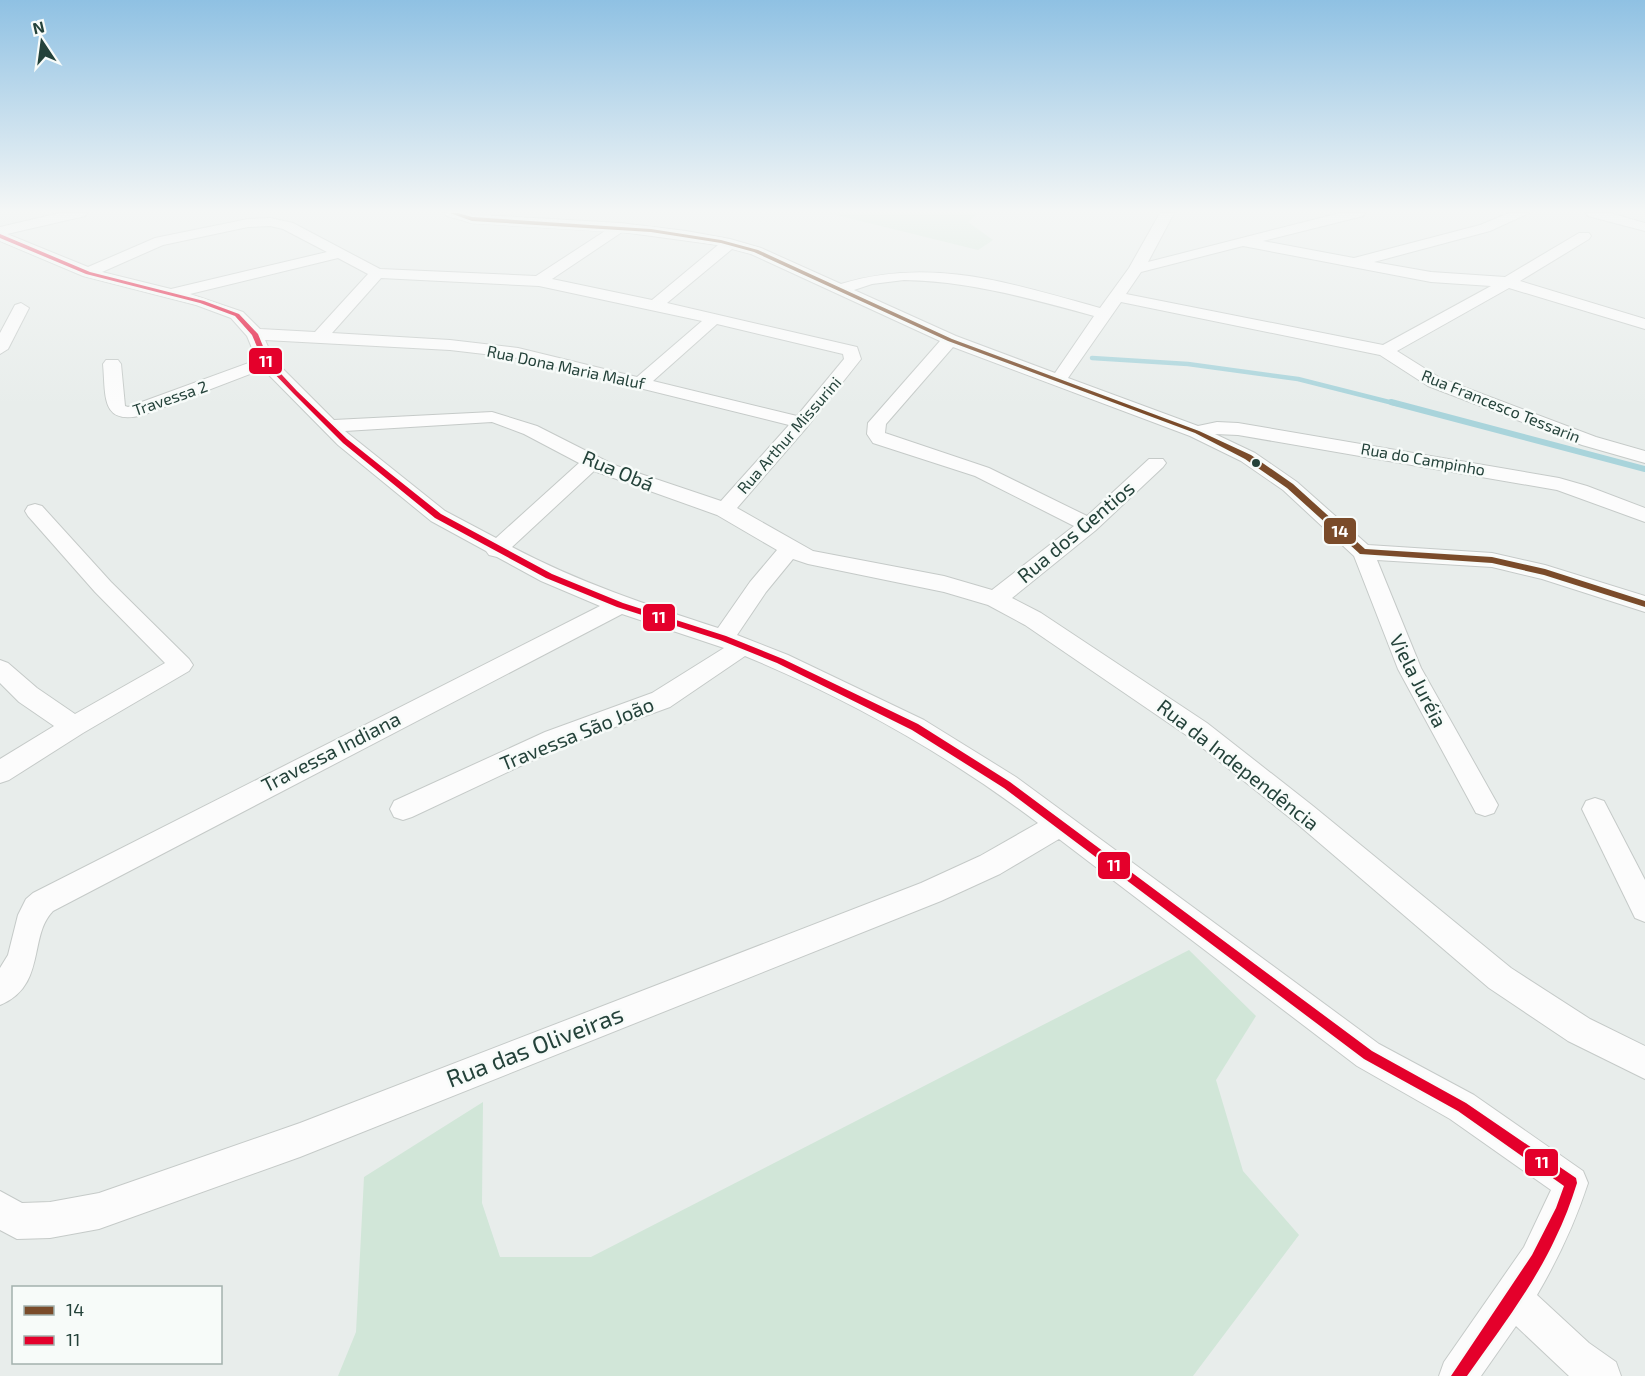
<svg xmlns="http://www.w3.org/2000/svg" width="1645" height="1376" font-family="'Exo 2',sans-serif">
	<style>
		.green { fill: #d1e6d8 }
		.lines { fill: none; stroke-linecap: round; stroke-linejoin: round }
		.stream-far1 { stroke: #a9d4db; stroke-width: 4.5 }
		.stream { stroke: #a9d4db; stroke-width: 6 }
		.street-casing { stroke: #c5cac8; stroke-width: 2 }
		.street { fill: #fcfcfc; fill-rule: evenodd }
		.bus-1-casing { stroke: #f7fbf9; stroke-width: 5 }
		.bus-2-casing { stroke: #f7fbf9; stroke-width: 5 }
		.bus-1 { fill: #7a4b2a; fill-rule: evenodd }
		.bus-2 { fill: #e4002b; fill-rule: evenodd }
		.bus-dot { fill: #24423a; stroke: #f7fbf9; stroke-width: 2 }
		.labels { text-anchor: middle; stroke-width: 5; stroke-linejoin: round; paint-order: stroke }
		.far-street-label { font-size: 16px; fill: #24423a; stroke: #f7fbf9 }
		.street-label { font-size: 20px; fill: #24423a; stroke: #f7fbf9 }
		.near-street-label { font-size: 24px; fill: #24423a; stroke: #f7fbf9 }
		.line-badge { stroke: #f7fbf9; stroke-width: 2 }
		.badge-label { font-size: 16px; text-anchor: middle; font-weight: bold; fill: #fff }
	</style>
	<rect width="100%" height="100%" fill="#e8edeb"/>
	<!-- green -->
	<g class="green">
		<polygon points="828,213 978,213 968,222 993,240 978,250"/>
		<polygon points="1189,950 1256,1016 1216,1080 1243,1171 1299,1235 1193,1376 338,1376 356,1332 364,1177 483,1102 482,1203 500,1257 591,1257"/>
	</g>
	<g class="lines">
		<!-- stream-far1 -->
		<polyline class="stream-far1" points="1092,358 1188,364 1298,379 1397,404"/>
		<!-- stream -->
		<polyline class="stream" points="1391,402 1645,469"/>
		<!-- street casing -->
		<g class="street-casing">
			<g id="street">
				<path d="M60 213H87L85 216 7 234 88 267 155 238 248 219 270 218 293 223 380 269 536 276 605 231 472 223 447 216 445 213 620 223 686 231 730 239 761 248 841 284C932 256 1012 284 1100 308L1129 268 1160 213H1174L1148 262 1340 213H1365L1363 216 1263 241 1354 258 1480 225 1509 213H1529L1490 231 1374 262 1431 272 1505 277 1579 233H1589L1591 236 1589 239 1520 281 1645 319V329L1509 288 1397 351 1440 378 1596 437 1645 451V463L1582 445 1428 386 1380 355 1121 302 1068 378 1198 426 1217 422 1238 423 1559 478 1587 486 1645 508V522L1557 490 1238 435 1215 434 1255 453 1297 482 1368 545 1492 553 1545 565 1645 596V612L1542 579 1492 567 1377 560 1421 668 1498 805 1494 813 1485 816 1476 813 1398 669 1354 556 1283 490 1241 461 1190 436 953 347 886 424 885 433 989 468 1087 516 1149 459H1163L1166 463 1163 467 1096 530 1012 598 1041 613 1207 723 1313 806 1511 968 1590 1019 1645 1046V1079L1568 1041 1489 988 1295 822 1189 737 1025 625 988 605 944 592 808 564 793 559 766 592 737 635 788 655 924 720 1016 777 1379 1044 1474 1095 1583 1171 1588 1183C1575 1223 1558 1259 1537 1295L1589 1343 1616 1362 1621 1376H1569L1516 1326 1481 1376H1439L1444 1362 1524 1247 1551 1190 1450 1119 1357 1066 1059 839 1000 874 941 901 300 1157 99 1229 50 1238 17 1239 0 1230V1191L22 1203 50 1202 99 1193 300 1123 921 883 980 856 1038 823C948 755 849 699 745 656L670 707 563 746 412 817 403 820 394 817 390 809 394 801 545 732 652 693 724 648 622 614 53 911C28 936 47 986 0 1005V968L8 955 18 915 26 899 33 893 600 606 541 581 497 557 489 555 486 551 431 521 338 445 263 369 143 415C100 426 106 395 103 364L106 360H118L121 364 125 406 128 407 257 360 247 336 231 318 196 305 83 276 0 241V227ZM270 226 283 229 327 252 171 289 102 272 163 245 248 227ZM622 232 718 245 652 300 552 279ZM1243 246 1431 282 1491 286 1383 345 1126 294 1141 272ZM732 249 751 254 940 341 868 423 867 434 873 443 975 476 1074 526 992 590 944 576 813 551 737 508 807 427 861 359 857 347 667 303ZM338 258 368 274 315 332 260 329 243 312 190 294ZM381 278 539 286 702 321 637 377 518 348 450 340 332 333ZM904 280C970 281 1031 299 1094 316L1055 373 956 336 854 290 872 284ZM717 324 843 354 844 359 797 416 653 381ZM265 340 450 350 518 358 789 425 721 501 614 465 537 426 492 412 334 420 274 360ZM492 422 524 434 579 463 496 538 445 511 345 431ZM594 471 717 515 777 550 750 582 718 628C647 605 578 582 512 547Z"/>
				<polygon points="1586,213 1610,213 1645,223 1645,231 1588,216"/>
				<polygon points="21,303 29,308 8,349 0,354 0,333 15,305"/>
				<polygon points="35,504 42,506 111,582 189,659 193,665 189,671 83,733 9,780 0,783 0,759 54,726 19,702 0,683 0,660 8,663 37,688 75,714 165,663 95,592 28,516 25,511 28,506"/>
				<polygon points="1595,798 1604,801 1645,880 1645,922 1635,918 1582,809 1586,801"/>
			</g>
		</g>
		<!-- street -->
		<use href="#street" class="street"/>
		<!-- bus-1 casing -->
		<g class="bus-1-casing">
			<polygon id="bus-1" points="450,213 458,213 472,217 651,229 721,240 758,250 952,339 1199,431 1251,455 1293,484 1365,549 1492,557 1545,569 1645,601 1645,607 1544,575 1492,563 1360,554 1287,488 1245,459 1195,433 948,341 754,252 721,243 651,232 472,221"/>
		</g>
		<!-- bus-2 casing -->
		<g class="bus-2-casing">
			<path id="bus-2" d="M0 234 90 272 204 301 239 314 258 334 269 361 297 391 347 439 441 514 552 574 623 603 726 636 783 659 918 724 1010 782 1372 1051 1466 1103 1576 1178 1577 1183C1571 1202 1564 1221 1555 1239 1532 1288 1498 1332 1467 1376H1451L1532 1255 1556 1208 1564 1186 1458 1111 1364 1059 1004 788 912 730 777 663 720 640 617 607 546 578 435 518 343 443 293 393 264 363 252 335 235 316 200 303 86 274 0 238Z"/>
		</g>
		<!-- bus-1 -->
		<use href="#bus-1" class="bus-1"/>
		<!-- bus-2 -->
		<use href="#bus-2" class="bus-2"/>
	</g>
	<!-- sky -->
	<linearGradient id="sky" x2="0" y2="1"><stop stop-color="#8fc1e3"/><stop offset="0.52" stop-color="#f5f7f6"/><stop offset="1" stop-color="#f5f7f6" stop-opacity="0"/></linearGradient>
	<rect width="1645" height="406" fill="url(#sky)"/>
	<!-- markers -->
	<circle class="bus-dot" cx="1256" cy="463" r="5"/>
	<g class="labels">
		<!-- far-street labels -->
		<g class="far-street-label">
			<text transform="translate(566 367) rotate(12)" y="6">Rua Dona Maria Maluf</text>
			<text transform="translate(170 398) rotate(-19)" y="6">Travessa 2</text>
			<text transform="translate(1501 406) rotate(22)" y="6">Rua Francesco Tessarin</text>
			<text transform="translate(789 435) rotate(-49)" y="6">Rua Arthur Missurini</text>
			<text transform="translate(1423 459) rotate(10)" y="6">Rua do Campinho</text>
		</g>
		<!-- street labels -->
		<g class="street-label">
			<text transform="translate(618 471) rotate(23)" y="7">Rua Obá</text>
			<text transform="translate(1076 532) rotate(-40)" y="7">Rua dos Gentios</text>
			<text transform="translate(1418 681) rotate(63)" y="7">Viela Juréia</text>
			<text transform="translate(577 734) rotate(-22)" y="7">Travessa São João</text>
			<text transform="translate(331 752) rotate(-27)" y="7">Travessa Indiana</text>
			<text transform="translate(1238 765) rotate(38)" y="7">Rua da Independência</text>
		</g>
		<!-- near-street labels -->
		<g class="near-street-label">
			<text transform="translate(535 1047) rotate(-21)" y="8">Rua das Oliveiras</text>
		</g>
	</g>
	<g class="line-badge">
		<rect x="248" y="347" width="35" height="28" rx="6" fill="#e4002b"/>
		<rect x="1323" y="517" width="34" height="28" rx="6" fill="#7a4b2a"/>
		<rect x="642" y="603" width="34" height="29" rx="6" fill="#e4002b"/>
		<rect x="1097" y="851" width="34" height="29" rx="6" fill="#e4002b"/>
		<rect x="1524" y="1148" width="35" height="29" rx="6" fill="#e4002b"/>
	</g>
	<g class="badge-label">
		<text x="266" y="367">11</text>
		<text x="1340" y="537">14</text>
		<text x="659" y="623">11</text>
		<text x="1114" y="871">11</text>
		<text x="1542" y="1168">11</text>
	</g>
	<!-- legend -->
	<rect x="12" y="1286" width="210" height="78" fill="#f7fbf9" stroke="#a3b1ad" stroke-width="1.5"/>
	<rect x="24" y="1306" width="30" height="9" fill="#7a4b2a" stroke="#a3b1ad" stroke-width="1.5"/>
	<text x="66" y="1316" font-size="18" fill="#24423a">14</text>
	<rect x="24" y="1336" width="30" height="9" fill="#e4002b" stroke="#a3b1ad" stroke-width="1.5"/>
	<text x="66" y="1346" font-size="18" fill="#24423a">11</text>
	<!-- north arrow -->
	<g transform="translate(42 42) rotate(347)" stroke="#f7fbf9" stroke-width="4.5" paint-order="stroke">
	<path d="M0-4.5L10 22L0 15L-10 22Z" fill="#24423a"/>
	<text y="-9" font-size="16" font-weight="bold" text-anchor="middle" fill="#24423a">N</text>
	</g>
</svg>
